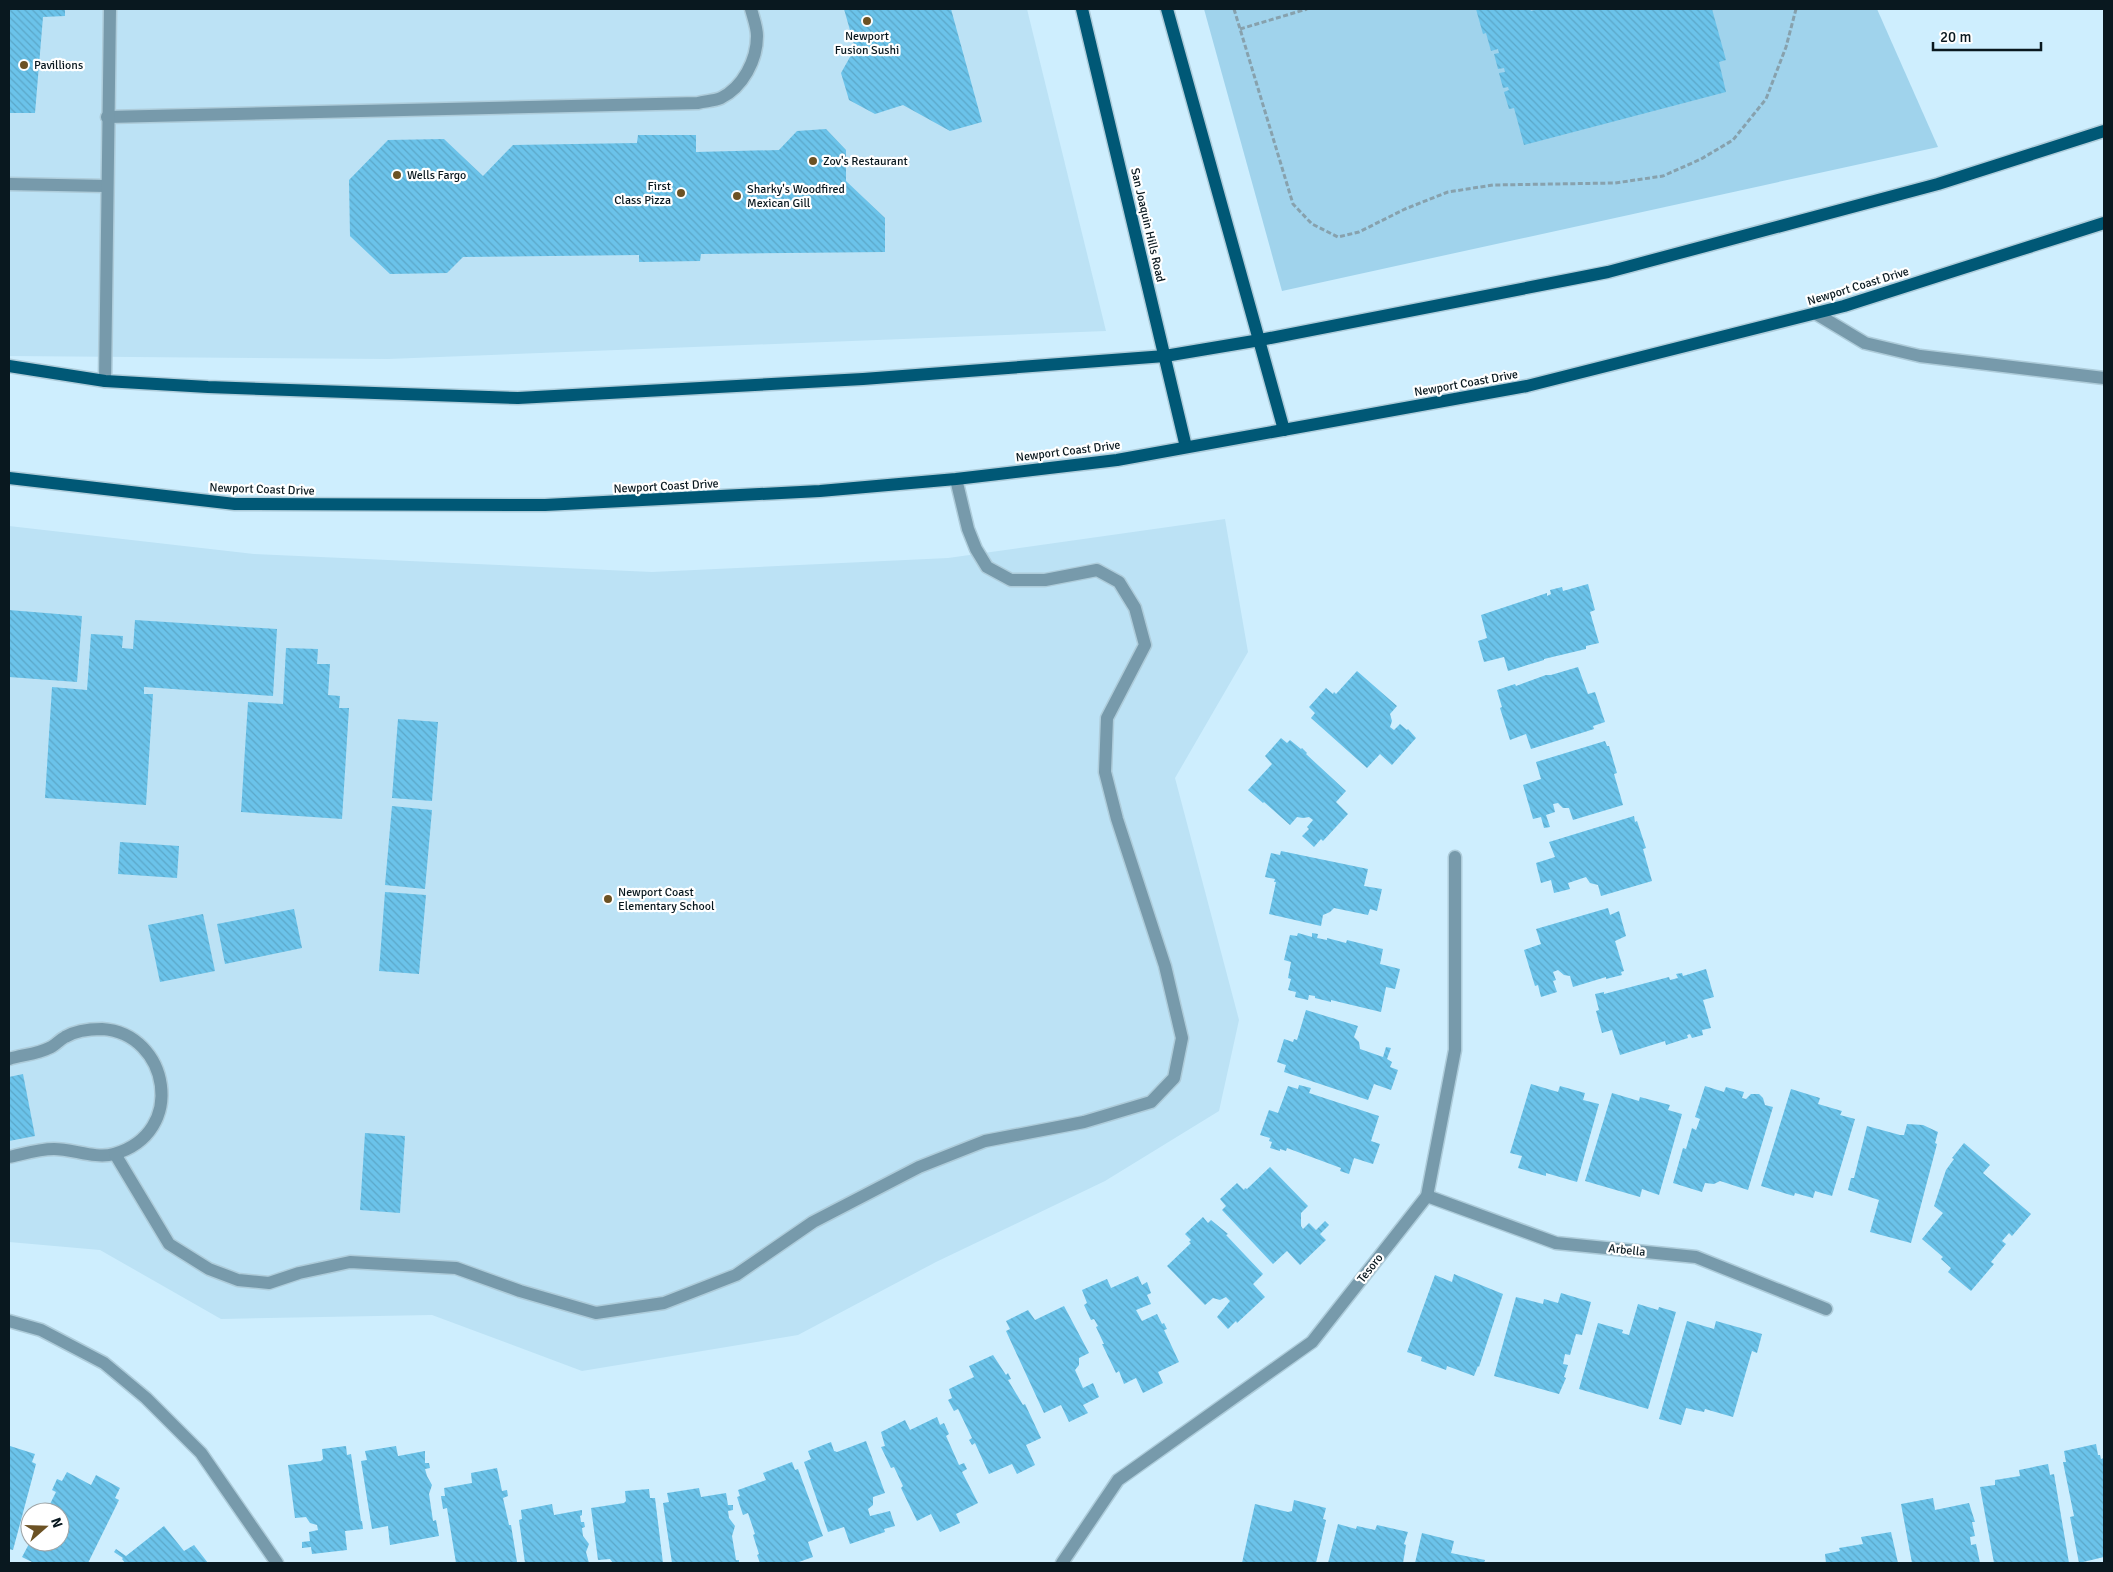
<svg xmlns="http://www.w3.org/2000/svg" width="2113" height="1572" font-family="Signika,sans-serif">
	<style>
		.built { fill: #bce2f5 }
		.park { fill: #a0d3ec }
		.building { fill: url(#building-back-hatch) }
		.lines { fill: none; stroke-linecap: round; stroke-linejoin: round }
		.minor-casing { stroke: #aeccda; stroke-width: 15 }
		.major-casing { stroke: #aeccda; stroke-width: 15 }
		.path { stroke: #87a1ad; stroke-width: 3; stroke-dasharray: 5 2.5; stroke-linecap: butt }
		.minor { stroke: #779aab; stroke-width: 12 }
		.major { stroke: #005876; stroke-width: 12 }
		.poi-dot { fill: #6c5224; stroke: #fff; stroke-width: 2 }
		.labels { text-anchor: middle; stroke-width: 4.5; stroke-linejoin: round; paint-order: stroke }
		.poi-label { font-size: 12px; fill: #09181f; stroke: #fff; text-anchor: start }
		.street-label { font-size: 12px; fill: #09181f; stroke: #fff }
	</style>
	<defs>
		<pattern id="building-back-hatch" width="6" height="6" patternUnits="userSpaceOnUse" patternTransform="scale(1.25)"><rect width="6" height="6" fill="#6bc3ea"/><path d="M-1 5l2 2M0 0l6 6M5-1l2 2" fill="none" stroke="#5ba7c8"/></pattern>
	</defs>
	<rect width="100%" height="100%" fill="#ceeefe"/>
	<!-- built -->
	<g class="built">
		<polygon points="9,9 1027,9 1106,331 388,359 9,356"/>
		<polygon points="1225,519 1248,652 1175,778 1239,1020 1219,1111 1105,1181 936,1262 798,1335 582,1371 432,1315 221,1319 100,1250 9,1242 9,526 254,554 652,572 948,558"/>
	</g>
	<!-- park -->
	<polygon class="park" points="1204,9 1877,9 1938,147 1282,291"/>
	<!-- building -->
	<g class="building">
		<polygon points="9,9 65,9 65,16 43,17 35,113 9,113"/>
		<polygon points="844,9 951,9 982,122 950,131 903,105 875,114 849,100 841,73 855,48"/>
		<polygon points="1476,9 1530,9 1531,11 1539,9 1712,9 1726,60 1719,62 1726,92 1524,145 1514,108 1509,109 1504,92 1509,90 1508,87 1503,88 1499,73 1505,72 1504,68 1498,69 1494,54 1499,53 1498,49 1491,51 1486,33 1483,34"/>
		<polygon points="826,129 846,150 846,181 885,218 885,252 701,254 700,261 639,262 639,255 463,257 447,273 390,274 350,236 349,180 388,140 444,139 483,176 513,145 637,143 638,135 696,135 696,152 779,150 797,131"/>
		<polygon points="1588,584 1595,610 1590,612 1599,643 1586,646 1586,649 1544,659 1544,660 1508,671 1504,657 1484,662 1478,641 1487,638 1481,615 1547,593 1547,596 1551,594 1550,590 1562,587 1563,591"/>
		<polygon points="9,610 82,616 77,682 9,677"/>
		<polygon points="135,620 277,629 273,696 144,687 144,694 153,694 146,805 45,798 52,687 87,690 91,634 123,636 122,648 133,649"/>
		<polygon points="286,648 318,649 317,664 330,664 328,695 340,696 339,708 349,708 342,819 241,812 248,702 283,704"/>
		<polygon points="1578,667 1588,694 1595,692 1605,722 1593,726 1594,729 1531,749 1526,734 1510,740 1500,708 1502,707 1497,690 1515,684 1516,686 1546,675 1551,675"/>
		<polygon points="1357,671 1397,706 1390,714 1392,721 1390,727 1394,730 1400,724 1407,730 1408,729 1416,738 1392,765 1380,754 1367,768 1311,718 1315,713 1309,707 1326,688 1333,694 1334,692 1336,694"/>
		<polygon points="398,719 438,722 432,801 392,798"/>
		<polygon points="1281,738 1287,743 1290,740 1301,749 1302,748 1307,753 1306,754 1346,791 1336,802 1348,814 1323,841 1321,839 1314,847 1302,836 1309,829 1307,827 1313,820 1309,817 1303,818 1297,817 1290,825 1264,802 1263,803 1248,790 1272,764 1265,756"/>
		<polygon points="1605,741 1607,746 1609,746 1617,773 1614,774 1623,805 1573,820 1569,808 1563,808 1558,803 1553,804 1555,812 1546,815 1550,827 1544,828 1541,817 1533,819 1523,785 1541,779 1536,762"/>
		<polygon points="392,806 432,810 425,889 385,885"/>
		<polygon points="1634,816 1635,822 1637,821 1646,848 1643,849 1652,881 1601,896 1598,885 1590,883 1586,877 1568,883 1570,889 1554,893 1551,880 1541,883 1536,863 1555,857 1549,842"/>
		<polygon points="120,842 179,846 177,878 118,874"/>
		<polygon points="1281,851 1368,869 1364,886 1382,889 1377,911 1370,909 1368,915 1334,908 1330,912 1323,915 1321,926 1269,914 1276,882 1274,882 1275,879 1265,877 1271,853 1280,855"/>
		<polygon points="385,892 426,895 419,974 379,971"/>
		<polygon points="1608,908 1610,915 1619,911 1626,936 1615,941 1624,971 1621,972 1622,975 1606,979 1606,977 1573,987 1570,976 1564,975 1558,970 1553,972 1556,980 1553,981 1557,992 1541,997 1538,985 1535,986 1524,950 1541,944 1536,929"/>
		<polygon points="294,909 302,948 225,964 217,924"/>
		<polygon points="203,914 215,971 160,982 148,925"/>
		<polygon points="1298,933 1312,937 1312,933 1318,934 1317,938 1327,940 1327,938 1346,943 1347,940 1383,949 1380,964 1400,969 1395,989 1386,987 1381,1012 1331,1000 1331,1002 1315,998 1315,996 1309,995 1308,1000 1295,997 1296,992 1288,990 1291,979 1288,978 1291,962 1284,960 1290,935 1297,936"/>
		<polygon points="1706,969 1714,997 1703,1000 1711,1028 1702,1030 1703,1035 1692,1038 1690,1034 1687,1035 1688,1038 1666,1045 1665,1041 1620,1055 1612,1030 1602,1033 1596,1011 1599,1010 1595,994 1604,992 1604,994 1669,977 1670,980 1678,978 1676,974 1682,973 1683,976"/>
		<polygon points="1306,1010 1358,1026 1354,1037 1359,1042 1360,1049 1383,1057 1386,1047 1391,1048 1387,1059 1392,1062 1390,1067 1398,1070 1391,1090 1374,1084 1368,1100 1284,1072 1286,1065 1277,1062 1284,1039 1293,1042 1294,1039 1297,1040"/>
		<polygon points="23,1074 35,1136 9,1141 9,1077"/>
		<polygon points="1531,1084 1558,1092 1560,1086 1585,1093 1583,1100 1599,1104 1577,1182 1546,1173 1546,1176 1518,1168 1522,1156 1510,1153"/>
		<polygon points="1299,1085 1311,1088 1309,1093 1379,1116 1371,1141 1380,1144 1373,1164 1354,1158 1349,1174 1340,1171 1341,1168 1287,1148 1286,1151 1280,1149 1280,1151 1270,1148 1272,1142 1269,1141 1270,1138 1260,1135 1269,1110 1278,1113 1288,1086 1298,1089"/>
		<polygon points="1705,1086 1724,1092 1726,1087 1744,1092 1742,1098 1746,1099 1751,1094 1759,1094 1763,1098 1765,1105 1773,1107 1748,1190 1720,1181 1714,1184 1705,1183 1702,1192 1673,1183 1683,1148 1686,1149 1692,1128 1696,1130 1700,1119 1695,1117"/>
		<polygon points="1791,1089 1820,1098 1818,1104 1842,1111 1840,1115 1855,1119 1832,1196 1815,1191 1813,1198 1795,1193 1794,1196 1761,1186"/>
		<polygon points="1612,1093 1639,1101 1640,1097 1670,1105 1668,1110 1682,1114 1659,1195 1642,1189 1640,1197 1585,1181"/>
		<polygon points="1907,1124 1923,1125 1938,1132 1935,1143 1937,1144 1911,1243 1870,1232 1879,1200 1848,1190 1851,1178 1854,1178 1867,1126 1900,1135 1904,1135"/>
		<polygon points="365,1133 405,1136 400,1213 360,1210"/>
		<polygon points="1964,1143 1990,1165 1983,1173 2031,1214 2012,1236 2009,1233 2002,1241 2006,1244 1991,1262 1994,1264 1971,1291 1948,1272 1951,1268 1941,1259 1943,1257 1922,1239 1943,1213 1934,1206 1946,1170 1954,1159 1952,1158"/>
		<polygon points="1270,1167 1308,1206 1301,1213 1301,1226 1303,1229 1309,1223 1316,1230 1325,1221 1329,1225 1320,1234 1326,1240 1300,1265 1287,1251 1273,1264 1222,1210 1226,1206 1220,1199 1237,1183 1244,1190 1245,1188 1247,1189"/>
		<polygon points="1203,1217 1208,1223 1211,1220 1228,1234 1226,1235 1263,1274 1253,1284 1265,1297 1237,1323 1236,1321 1228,1329 1217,1317 1230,1301 1226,1297 1220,1300 1213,1298 1205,1305 1167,1266 1191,1243 1189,1242 1191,1240 1185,1234"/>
		<polygon points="1454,1274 1503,1294 1479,1367 1478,1366 1474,1376 1447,1366 1446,1370 1421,1361 1422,1357 1407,1352 1435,1275 1452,1282"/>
		<polygon points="1138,1276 1142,1285 1147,1282 1151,1293 1147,1295 1151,1304 1136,1310 1142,1321 1157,1314 1162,1324 1164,1323 1167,1329 1164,1330 1179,1362 1158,1372 1163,1383 1143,1393 1136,1378 1124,1384 1119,1371 1116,1373 1102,1344 1104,1344 1096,1327 1098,1326 1094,1319 1091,1320 1084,1305 1087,1303 1082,1290 1107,1279 1111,1288"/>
		<polygon points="1561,1293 1591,1302 1582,1335 1576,1334 1570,1355 1565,1354 1563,1364 1568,1365 1564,1377 1566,1378 1559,1394 1494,1376 1516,1297 1543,1304 1544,1299 1558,1303"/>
		<polygon points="1638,1304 1658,1310 1659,1307 1676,1312 1648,1409 1579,1389 1598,1323 1623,1330 1622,1333 1629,1335"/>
		<polygon points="1064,1306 1089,1353 1079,1358 1079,1365 1075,1370 1083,1388 1093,1383 1099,1397 1083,1405 1088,1413 1069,1422 1061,1405 1044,1413 1006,1331 1010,1329 1006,1321 1028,1310 1035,1320"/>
		<polygon points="1687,1321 1714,1329 1716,1321 1762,1334 1757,1353 1752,1351 1733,1417 1705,1409 1704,1412 1686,1408 1681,1425 1659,1419"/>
		<polygon points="993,1355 1006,1375 1008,1373 1011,1379 1008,1380 1023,1405 1025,1404 1041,1438 1026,1445 1035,1465 1017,1474 1012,1464 989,1474 975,1443 972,1445 969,1440 972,1438 958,1409 954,1411 948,1400 952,1398 949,1389 974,1377 969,1366"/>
		<polygon points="937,1417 940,1425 944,1423 949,1434 946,1436 959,1465 964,1463 967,1469 962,1472 978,1503 956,1514 960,1523 940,1532 931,1514 917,1521 901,1488 903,1486 894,1467 891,1468 881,1447 885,1446 881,1432 905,1420 910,1430"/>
		<polygon points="866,1441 885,1493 873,1497 873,1505 868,1509 870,1516 890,1511 895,1526 884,1529 885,1532 850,1544 844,1527 828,1532 804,1462 811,1459 808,1451 831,1442 834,1451 837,1452"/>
		<polygon points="2096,1444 2098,1455 2100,1455 2101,1459 2104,1458 2104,1557 2079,1563 2070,1517 2074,1516 2063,1462 2066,1462 2064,1451"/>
		<polygon points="10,1446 35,1454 32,1462 36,1464 13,1550 9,1549"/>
		<polygon points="346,1446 347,1455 351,1454 361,1521 362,1521 363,1529 345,1531 347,1550 312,1554 311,1547 302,1548 302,1542 310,1541 309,1532 318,1530 317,1525 310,1523 306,1517 295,1518 288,1465 321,1461 323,1459 322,1449"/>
		<polygon points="396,1446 398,1456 425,1451 425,1463 429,1463 430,1468 425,1469 427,1476 432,1485 429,1494 433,1521 436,1520 439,1536 390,1545 388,1526 372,1529 361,1461 367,1460 365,1451"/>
		<polygon points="792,1462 795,1470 798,1469 823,1536 808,1542 813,1557 796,1563 760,1563 757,1555 759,1554 753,1535 755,1534 748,1513 743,1515 737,1497 740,1496 738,1490 766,1480 763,1473"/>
		<polygon points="2048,1464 2050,1475 2054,1474 2069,1563 1994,1563 1980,1487 1995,1485 1995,1480 2020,1476 2019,1470"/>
		<polygon points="497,1468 502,1491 507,1490 508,1496 503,1498 509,1525 511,1525 517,1562 456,1563 447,1508 443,1509 441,1496 445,1496 444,1488 472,1483 471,1473"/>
		<polygon points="67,1472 91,1485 96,1475 120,1488 115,1498 119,1500 88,1563 34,1563 22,1557 30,1542 60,1542 60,1512 46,1512 56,1492 52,1490 57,1479 62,1481"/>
		<polygon points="699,1488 701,1497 726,1493 728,1505 733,1505 733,1510 728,1511 729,1518 735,1526 732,1536 736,1560 739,1560 739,1563 672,1563 663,1503 669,1502 667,1493"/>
		<polygon points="649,1489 650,1498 655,1498 663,1563 613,1563 610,1559 598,1560 591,1508 624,1503 626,1501 625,1491"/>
		<polygon points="1933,1498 1935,1510 1969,1503 1975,1522 1972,1522 1975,1536 1970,1537 1971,1545 1976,1544 1980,1563 1912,1563 1901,1504"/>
		<polygon points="1294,1500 1326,1508 1323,1519 1326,1520 1316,1563 1242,1563 1255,1504 1288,1512 1292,1511"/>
		<polygon points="552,1504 554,1515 582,1510 582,1515 580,1516 581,1522 584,1522 585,1527 582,1528 583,1536 589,1544 586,1552 589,1563 525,1563 519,1520 522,1519 521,1510"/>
		<polygon points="1338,1524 1356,1529 1357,1526 1375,1530 1377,1525 1408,1532 1404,1544 1406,1545 1403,1563 1328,1563"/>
		<polygon points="164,1526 184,1551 194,1545 208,1563 125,1563 122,1559 123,1558 114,1552 116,1549 126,1556"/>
		<polygon points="1891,1532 1898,1563 1826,1563 1825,1554 1840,1551 1839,1548 1863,1544 1861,1537"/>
		<polygon points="1422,1533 1454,1541 1451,1553 1485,1560 1484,1563 1415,1563"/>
	</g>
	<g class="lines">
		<!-- minor casing -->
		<g class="minor-casing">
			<g id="minor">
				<path d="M107 117 698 103C705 101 714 101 721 98 743 87 757 60 757 36 757 27 753 17 751 9"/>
				<polyline points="9,184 106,186"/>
				<polyline points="1815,313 1865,343 1920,356 2104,378"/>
				<polyline points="105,381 110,9"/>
				<path d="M9 1059C21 1055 38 1054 49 1048 55 1046 59 1040 65 1037 75 1031 89 1029 102 1029 169 1033 188 1133 114 1154 95 1159 73 1149 54 1149 39 1149 23 1154 9 1157"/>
				<polyline points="115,1154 169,1244 209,1269 238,1280 269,1283 299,1273 350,1262 456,1268 520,1291 596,1313 664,1303 736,1275 813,1222 919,1167 985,1141 1084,1122 1151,1102 1174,1078 1182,1038 1165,966 1117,819 1105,772 1107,718 1145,645 1135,608 1119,582 1097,570 1045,580 1011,580 987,567 976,549 968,529 956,479"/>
				<polyline points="1427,1196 1556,1243 1696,1257 1826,1309"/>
				<polyline points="9,1321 41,1330 104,1363 146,1398 201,1453 277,1563"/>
				<polyline points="1062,1563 1118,1480 1312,1342 1427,1196 1455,1050 1455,857"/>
			</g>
		</g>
		<!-- major casing -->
		<g class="major-casing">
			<g id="major">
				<polyline points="1082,9 1186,447"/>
				<polyline points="1167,9 1284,430"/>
				<polyline points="9,366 105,381 208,387 518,398 863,379 1165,356 1260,340 1608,272 1938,184 2104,131"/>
				<polyline points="9,478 235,504 545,505 820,491 956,479 1117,460 1527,386 1844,306 2104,223"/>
			</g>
		</g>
		<!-- path -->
		<g class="path">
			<polyline points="1234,9 1293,204 1312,224 1338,237 1359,232 1405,209 1448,192 1493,185 1615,183 1663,176 1701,159 1733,140 1766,99 1786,47 1796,9"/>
			<polyline points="1240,29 1307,9"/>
		</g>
		<!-- minor -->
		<use href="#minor" class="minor"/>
		<!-- major -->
		<use href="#major" class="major"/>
	</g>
	<!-- markers -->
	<g class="poi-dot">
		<circle cx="867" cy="21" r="5"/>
		<circle cx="24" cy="65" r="5"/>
		<circle cx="813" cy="161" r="5"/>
		<circle cx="397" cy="175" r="5"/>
		<circle cx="681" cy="193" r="5"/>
		<circle cx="737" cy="196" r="5"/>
		<circle cx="608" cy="899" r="5"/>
	</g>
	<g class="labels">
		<!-- poi labels -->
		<g class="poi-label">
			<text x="867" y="40" text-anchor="middle">Newport<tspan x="867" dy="14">Fusion Sushi</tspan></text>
			<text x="34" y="69">Pavillions</text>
			<text x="823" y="165">Zov's Restaurant</text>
			<text x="407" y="179">Wells Fargo</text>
			<text x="671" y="190" text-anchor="end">First<tspan x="671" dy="14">Class Pizza</tspan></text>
			<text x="747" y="193">Sharky's Woodfired<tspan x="747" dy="14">Mexican Gill</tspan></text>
			<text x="618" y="896">Newport Coast<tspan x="618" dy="14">Elementary School</tspan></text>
		</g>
		<!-- street labels -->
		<g class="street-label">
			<text transform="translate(1148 225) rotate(77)" y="4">San Joaquin Hills Road</text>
			<text transform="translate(1858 286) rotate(-17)" y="4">Newport Coast Drive</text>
			<text transform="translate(1466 383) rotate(-10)" y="4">Newport Coast Drive</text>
			<text transform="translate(1068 451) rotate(-7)" y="4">Newport Coast Drive</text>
			<text transform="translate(666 486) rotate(-3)" y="4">Newport Coast Drive</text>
			<text transform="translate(262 489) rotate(2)" y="4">Newport Coast Drive</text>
			<text transform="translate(1627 1250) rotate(6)" y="4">Arbella</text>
			<text transform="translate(1370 1268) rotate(-52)" y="4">Tesoro</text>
		</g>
	</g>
	<!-- border -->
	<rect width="2113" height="1572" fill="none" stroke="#09181f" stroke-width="20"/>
	<!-- north arrow -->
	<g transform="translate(45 1527) rotate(70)"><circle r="24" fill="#ffffff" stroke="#9da3a5"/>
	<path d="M0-4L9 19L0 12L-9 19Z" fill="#6c5224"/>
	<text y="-8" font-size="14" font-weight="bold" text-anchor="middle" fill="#09181f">N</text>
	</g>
	<!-- scale -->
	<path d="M1933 42v8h108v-8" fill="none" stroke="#09181f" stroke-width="2.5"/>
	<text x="1940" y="42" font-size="15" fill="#09181f" stroke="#ffffff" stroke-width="4" paint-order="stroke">20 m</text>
</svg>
